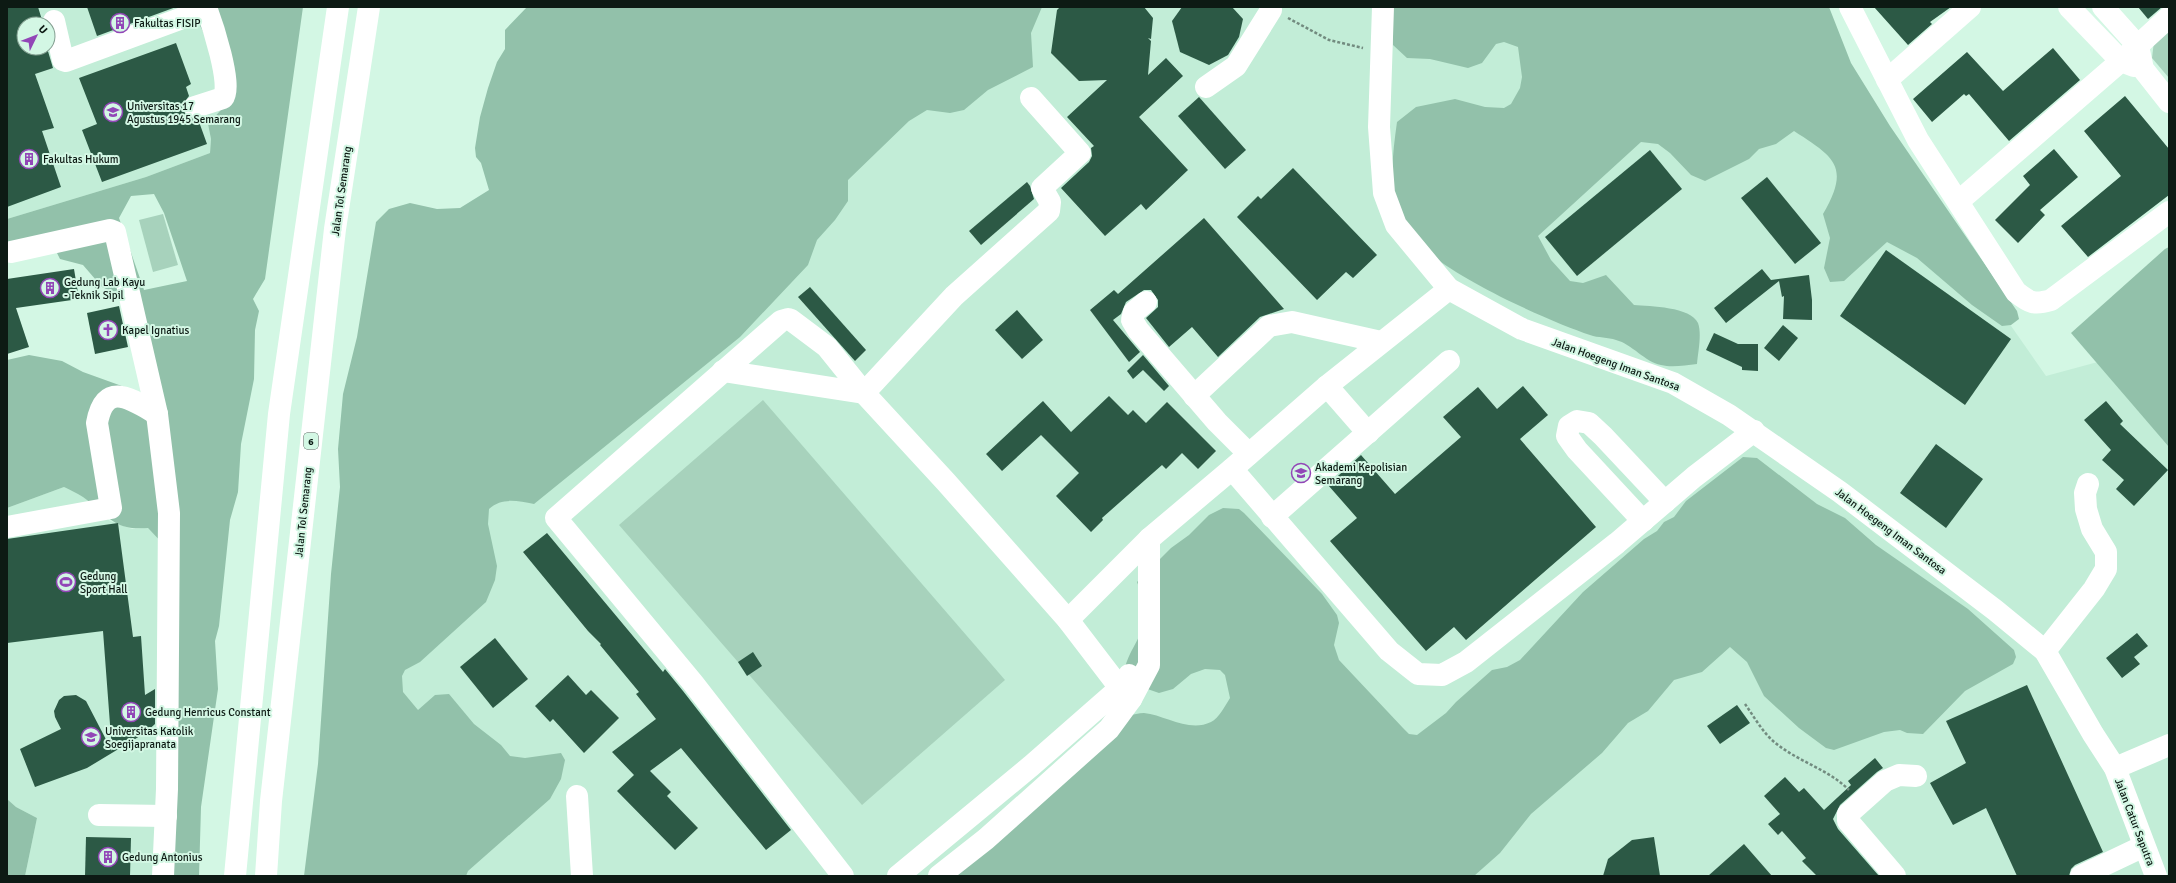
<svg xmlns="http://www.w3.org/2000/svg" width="2176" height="883" font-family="Signika,sans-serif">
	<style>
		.built { fill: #c2edd7; fill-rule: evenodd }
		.green { fill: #a7d2bc }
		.forest { fill: #92c1aa; fill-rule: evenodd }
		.building { fill: #2c5945 }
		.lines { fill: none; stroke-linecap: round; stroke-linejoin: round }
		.path { stroke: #728b7f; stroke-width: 2.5; stroke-dasharray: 3 2; stroke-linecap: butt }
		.minor { stroke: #fff; stroke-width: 22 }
		.highway { stroke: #fff; stroke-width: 22 }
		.labels { text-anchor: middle; stroke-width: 4; stroke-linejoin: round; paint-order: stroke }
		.shield { fill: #d3f7e4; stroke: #485c52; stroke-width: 1 }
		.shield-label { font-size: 10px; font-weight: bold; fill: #0d1a14 }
		.poi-label { font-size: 11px; fill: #0d1a14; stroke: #d3f7e4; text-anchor: start }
		.street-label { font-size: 11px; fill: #0d1a14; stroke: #d3f7e4 }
	</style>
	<rect width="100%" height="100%" fill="#d3f7e4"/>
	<!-- built -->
	<g class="built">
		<path d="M7 7H213L207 39 230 100 208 124 211 139 210 153 146 177 7 219ZM24 24H48V48H24Z"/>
		<polygon points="785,7 1816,7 1832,70 2046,376 2142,350 2169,348 2169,876 310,876 353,564"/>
		<polygon points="64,487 84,497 110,521 132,529 148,528 164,545 170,876 25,876 37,818 16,807 7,799 7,508"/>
	</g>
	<!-- green -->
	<g class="green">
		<polygon points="2169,27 2169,78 2152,58 2154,41"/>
		<polygon points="163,214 178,265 153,272 139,220"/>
		<polygon points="763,400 1005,680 862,805 619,525"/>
	</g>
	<!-- forest -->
	<g class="forest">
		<path d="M213 7H303L265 279 253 299 259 311 255 330 254 379 241 444 238 492 230 520 219 626 215 641 218 689 201 807 199 876H170L164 545 148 528C112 531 109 515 83 497 77 493 70 490 64 487L7 508V360L29 355 62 361 83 372 144 394 135 325 117 294 102 287 83 265 60 259 47 233 7 253V219L146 177 210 153 211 139 208 124 230 100 207 39 198 22ZM154 194 164 213 187 281 144 290 119 218 131 196Z"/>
		<path d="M527 7H1042L1031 33 1033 67 988 90 964 110 950 113 927 110 909 121 848 180V201L835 220 817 240 808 265 740 337 534 504C517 501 502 497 489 509L488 524 497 566 495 580 486 602 420 662 405 670 402 676 403 692 418 710 435 695 449 694 474 724 501 745 510 756 525 758 561 753 565 760 561 779 550 799 468 871 466 876H304L318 764 331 574 340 487 338 449 343 394 357 337 376 222 389 209 410 203 437 209 460 208 489 190 481 163 476 157 475 148 480 117 488 88 497 62 505 49V30Z"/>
		<path d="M1392 7H1829L1851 63 1890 126 2017 311 2019 319 2011 325 2002 326 1972 305 1917 258 1887 242 1844 281 1830 282 1824 268 1830 238 1823 214C1851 166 1834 157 1794 131L1776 144 1759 149 1749 159 1705 181 1691 175 1670 153 1658 144 1641 142 1538 236 1551 260 1570 281 1583 283 1606 275 1634 305C1650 306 1691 307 1698 323 1702 334 1698 352 1697 364 1685 365 1673 368 1661 365 1645 362 1632 344 1616 340 1608 337 1598 338 1590 335 1546 320 1427 268 1406 228 1387 193 1392 159 1397 122L1416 107 1455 99 1485 107 1504 108 1511 104 1520 88 1522 77 1518 47 1504 42 1496 44 1482 63 1468 68 1430 59 1407 58 1393 45Z"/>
		<polygon points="2169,247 2169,447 2071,333 2165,249"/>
		<path d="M1743 457 1757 458 1817 504 1845 518 1876 545 1968 609 2014 650 2016 657 2013 664 1965 691 1923 734 1907 733 1900 730 1884 732 1834 750 1826 748 1799 728 1764 696 1747 662 1730 647 1702 672 1674 680 1648 711 1628 723 1602 753 1531 814 1500 853 1474 876H951L1129 715C1133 715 1139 713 1144 713 1165 715 1189 733 1211 722 1219 718 1225 706 1230 698L1225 675 1220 670 1205 669 1191 674 1173 689 1159 693 1133 684 1125 668C1129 650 1146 631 1147 612 1147 603 1140 590 1137 582L1171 548 1189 535 1209 515 1223 508 1239 509 1244 513 1322 594 1337 615 1339 623 1334 645 1339 660 1403 728 1409 734 1417 735 1446 713 1456 702 1492 670 1507 667 1520 660 1583 592 1644 539 1657 531 1664 522 1674 517 1686 501Z"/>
		<polygon points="7,799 16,807 37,818 25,876 7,876"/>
	</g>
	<!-- building -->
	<g class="building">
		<polygon points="7,7 38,7 42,20 42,24 24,24 24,48 47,48 53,68 35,74 54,128 42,131 61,187 7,207"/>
		<polygon points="87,7 176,7 97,36"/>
		<polygon points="1060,7 1144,7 1153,18 1151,39 1148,38 1151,41 1148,75 1166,58 1183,76 1139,117 1188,170 1146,210 1141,204 1105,236 1061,188 1089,162 1092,156 1091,148 1094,146 1067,117 1107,80 1079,81 1051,53 1057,10"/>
		<polygon points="1182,7 1232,7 1243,19 1239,37 1228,55 1209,65 1180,52 1172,21"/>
		<polygon points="1874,7 1951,7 1930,22 1932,24 1908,45"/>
		<polygon points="2138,7 2162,7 2148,19"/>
		<polygon points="176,43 191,84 186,87 189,96 183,104 183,110 187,116 198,119 207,144 102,182 82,130 97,124 79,78"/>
		<polygon points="2053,48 2080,80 2009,141 1969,94 1966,96 1964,94 1932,122 1913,99 1967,52 2003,91"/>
		<polygon points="2125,96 2169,149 2169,195 2088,257 2061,226 2121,176 2084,131"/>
		<polygon points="1199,97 1246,150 1225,169 1178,116"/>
		<polygon points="2054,149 2078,177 2040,210 2045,215 2018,243 1995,220 2030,185 2023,176"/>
		<polygon points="1650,150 1682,189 1577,276 1545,237"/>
		<polygon points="1293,168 1377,255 1353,278 1346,272 1317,300 1237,217 1258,196 1261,199"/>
		<polygon points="1767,177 1821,243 1795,264 1741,198"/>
		<polygon points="1027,182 1030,186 1034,199 981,245 969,231"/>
		<polygon points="1204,218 1284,309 1260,317 1218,357 1192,327 1169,347 1146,318 1158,307 1158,300 1151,290 1144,290 1126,302 1121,314 1113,320 1140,352 1129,362 1090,310 1114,290 1118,294"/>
		<polygon points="1886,250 2011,339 1965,405 1840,316"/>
		<polygon points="74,269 79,299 16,308 29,347 7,354 7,279"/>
		<polygon points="1762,269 1771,280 1809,275 1812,300 1812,320 1783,319 1784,296 1782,297 1779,281 1726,323 1714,308"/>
		<polygon points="810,287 866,350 855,361 798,297"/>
		<polygon points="119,306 128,347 95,354 87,313"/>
		<polygon points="1017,310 1043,340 1022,359 995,330"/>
		<polygon points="1783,325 1798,338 1779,361 1764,348"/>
		<polygon points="1714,333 1738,344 1758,344 1758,371 1742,370 1742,367 1706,350"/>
		<polygon points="1143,355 1169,386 1164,391 1143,370 1133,379 1127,371"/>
		<polygon points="1523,386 1548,415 1520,439 1596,527 1466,640 1454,627 1426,651 1330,541 1357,518 1328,485 1361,455 1395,494 1461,437 1443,417 1478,387 1497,409"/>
		<polygon points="1109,396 1128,415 1133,410 1146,423 1167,402 1216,451 1198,469 1182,453 1166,469 1162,465 1102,518 1103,520 1091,532 1056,496 1079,473 1041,435 1002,471 986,454 1043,401 1071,432"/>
		<polygon points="2106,401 2123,421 2120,424 2168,470 2134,506 2116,489 2124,480 2102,460 2111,450 2084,420"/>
		<polygon points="1936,444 1983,479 1946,528 1900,493"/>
		<polygon points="118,523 133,637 141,636 145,695 155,689 155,724 145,733 87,768 35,787 20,749 61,729 55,717 54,711 59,700 64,696 76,695 86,701 112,751 103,631 7,643 7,539"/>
		<polygon points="547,533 663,672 665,669 683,691 791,830 766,850 681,748 650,771 671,792 667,796 698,828 675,850 617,791 634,775 612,752 656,719 636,694 639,692 600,645 601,644 588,631 523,552"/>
		<polygon points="2137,633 2148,646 2134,657 2140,664 2122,678 2106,658"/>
		<polygon points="495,638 528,679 493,708 460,667"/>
		<polygon points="753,652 762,666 747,676 738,662"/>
		<polygon points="568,675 586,695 591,690 619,718 584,753 553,719 550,722 535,706"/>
		<polygon points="2027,685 2103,852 2075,865 2071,869 2069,876 2017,876 1986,808 1953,825 1930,783 1966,763 1946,721"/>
		<polygon points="1737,705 1750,723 1720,744 1707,726"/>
		<polygon points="1875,758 1883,768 1877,772 1840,805 1833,819 1838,829 1879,876 1817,876 1802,861 1806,858 1782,831 1778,835 1768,824 1780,814 1764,796 1785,777 1799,792 1804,788 1824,810 1851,785 1848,781"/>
		<polygon points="86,837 131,838 130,876 85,876"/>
		<polygon points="1654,837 1660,876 1603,876 1608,859 1632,840"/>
		<polygon points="1744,844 1772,876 1708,876"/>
	</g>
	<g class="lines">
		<!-- path -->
		<g class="path">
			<polyline points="1288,18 1329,40 1363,48"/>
			<path d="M1745 704C1755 718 1764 735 1778 745 1800 762 1829 770 1849 790"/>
		</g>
		<!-- minor -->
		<g class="minor">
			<polyline points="1383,7 1379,127 1384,193 1396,225 1449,289 1522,329 1673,383 1729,415 1840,492 1995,610 2045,651 2093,734 2115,768 2156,876"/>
			<path d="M1850 7 1918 140 2016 292C2030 303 2034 305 2051 300L2169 212"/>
			<polyline points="2069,7 2121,61 2134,66"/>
			<polyline points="2103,7 2138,46 2143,69 2169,102"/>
			<polyline points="54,21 63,60 66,61 207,9"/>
			<polyline points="1887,80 1970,7"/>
			<polyline points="1206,87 1236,66 1271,10 1270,7"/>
			<path d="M195 107 223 98C233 86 212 23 206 7"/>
			<polyline points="1959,201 2121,61 2169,17"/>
			<polyline points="11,252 110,230 115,232 157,414 169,513 167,789 163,876"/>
			<polyline points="1146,302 1134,312 1132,320 1138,330 1217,422 1249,454"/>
			<polyline points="723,371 864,393 954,296 1049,211 1050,202 1042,188 1080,153 1031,98"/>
			<polyline points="1327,386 1368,433"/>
			<polyline points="1194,396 1269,326 1292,322 1381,342"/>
			<polyline points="1232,469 1389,651 1418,674 1442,675 1466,662 1617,543 1694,477 1754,431"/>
			<polyline points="1272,517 1449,361"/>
			<polyline points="1643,521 1577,450 1567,436 1569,426 1577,421 1589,423 1603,436 1665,502"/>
			<path d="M7 527 111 508 97 423C105 380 131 399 157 414"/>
			<polyline points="1068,620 1149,539 1232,469 1327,386 1449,289"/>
			<polyline points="2045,651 2094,589 2106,569 2106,552 2092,529 2086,509 2085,493 2088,484"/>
			<polyline points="2115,768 2169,745"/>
			<polyline points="577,796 582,876"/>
			<polyline points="99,815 166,816"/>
			<polyline points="843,876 693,683 556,518 781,321 788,319 791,320 827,347 864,393 946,482 1068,620 1120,688 1131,699"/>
			<polyline points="898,876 1031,766 1120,688 1129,675"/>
			<polyline points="939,876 986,839 1109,729 1131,699 1149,665 1149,539"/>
			<polyline points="1895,876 1848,821 1848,814 1885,781 1899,775 1916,776"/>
			<polyline points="2081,876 2144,846"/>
		</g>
		<!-- highway -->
		<g class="highway">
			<polyline points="235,876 279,414 338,7"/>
			<polyline points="266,876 271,801 335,229 369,7"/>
		</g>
	</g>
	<!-- icons -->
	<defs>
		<g id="building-ring" transform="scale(1)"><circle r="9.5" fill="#d3f7e4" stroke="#9246b7" stroke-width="1.5"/><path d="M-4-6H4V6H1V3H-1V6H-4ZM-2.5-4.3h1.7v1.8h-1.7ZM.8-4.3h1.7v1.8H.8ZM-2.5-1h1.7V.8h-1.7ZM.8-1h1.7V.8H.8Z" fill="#9246b7"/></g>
		<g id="university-ring" transform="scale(1)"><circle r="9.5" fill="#d3f7e4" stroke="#9246b7" stroke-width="1.5"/><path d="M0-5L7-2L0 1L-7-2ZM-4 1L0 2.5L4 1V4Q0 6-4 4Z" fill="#9246b7"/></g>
		<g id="church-ring" transform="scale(1)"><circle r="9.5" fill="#d3f7e4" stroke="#9246b7" stroke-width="1.5"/><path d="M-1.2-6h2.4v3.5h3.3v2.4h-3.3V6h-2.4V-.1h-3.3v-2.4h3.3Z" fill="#9246b7"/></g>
		<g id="stadium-ring" transform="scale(1)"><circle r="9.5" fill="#d3f7e4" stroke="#9246b7" stroke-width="1.5"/><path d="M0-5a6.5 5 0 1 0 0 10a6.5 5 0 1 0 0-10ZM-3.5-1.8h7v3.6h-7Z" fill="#9246b7"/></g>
	</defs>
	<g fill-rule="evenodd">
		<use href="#building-ring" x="120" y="23"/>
		<use href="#university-ring" x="113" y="112"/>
		<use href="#building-ring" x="29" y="159"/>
		<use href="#building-ring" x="50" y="288"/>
		<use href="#church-ring" x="108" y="330"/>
		<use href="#university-ring" x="1301" y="473"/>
		<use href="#stadium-ring" x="66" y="582"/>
		<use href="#building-ring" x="131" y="712"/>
		<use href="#university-ring" x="91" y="737"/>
		<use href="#building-ring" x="108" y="857"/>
	</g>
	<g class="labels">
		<!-- shield labels -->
		<rect class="shield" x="304" y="433" width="14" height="16" rx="3"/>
		<g class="shield-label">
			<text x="311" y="445">6</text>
		</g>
		<!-- poi labels -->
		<g class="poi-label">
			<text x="134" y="27">Fakultas FISIP</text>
			<text x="127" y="110">Universitas 17<tspan x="127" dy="13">Agustus 1945 Semarang</tspan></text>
			<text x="43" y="163">Fakultas Hukum</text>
			<text x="64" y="286">Gedung Lab Kayu<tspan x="64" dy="13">- Teknik Sipil</tspan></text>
			<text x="122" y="334">Kapel Ignatius</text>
			<text x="1315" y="471">Akademi Kepolisian<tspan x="1315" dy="13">Semarang</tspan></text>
			<text x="80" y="580">Gedung<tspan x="80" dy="13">Sport Hall</tspan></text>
			<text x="145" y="716">Gedung Henricus Constant</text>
			<text x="105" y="735">Universitas Katolik<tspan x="105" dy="13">Soegijapranata</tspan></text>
			<text x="122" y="861">Gedung Antonius</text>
		</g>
		<!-- street labels -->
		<g class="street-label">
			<text transform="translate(341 191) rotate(-82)" y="4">Jalan Tol Semarang</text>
			<text transform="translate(1616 364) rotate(20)" y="4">Jalan Hoegeng Iman Santosa</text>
			<text transform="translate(303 512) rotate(-84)" y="4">Jalan Tol Semarang</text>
			<text transform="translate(1891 531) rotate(37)" y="4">Jalan Hoegeng Iman Santosa</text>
			<text transform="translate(2135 822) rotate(69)" y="4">Jalan Catur Saputra</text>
		</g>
	</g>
	<!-- border -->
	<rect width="2176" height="883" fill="none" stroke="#0d1a14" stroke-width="16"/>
	<!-- north arrow -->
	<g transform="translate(36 36) rotate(47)"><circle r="19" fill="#d3f7e4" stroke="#849f91"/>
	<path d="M0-3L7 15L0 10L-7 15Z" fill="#9246b7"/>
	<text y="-6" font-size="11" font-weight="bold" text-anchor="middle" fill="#0d1a14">U</text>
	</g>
</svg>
